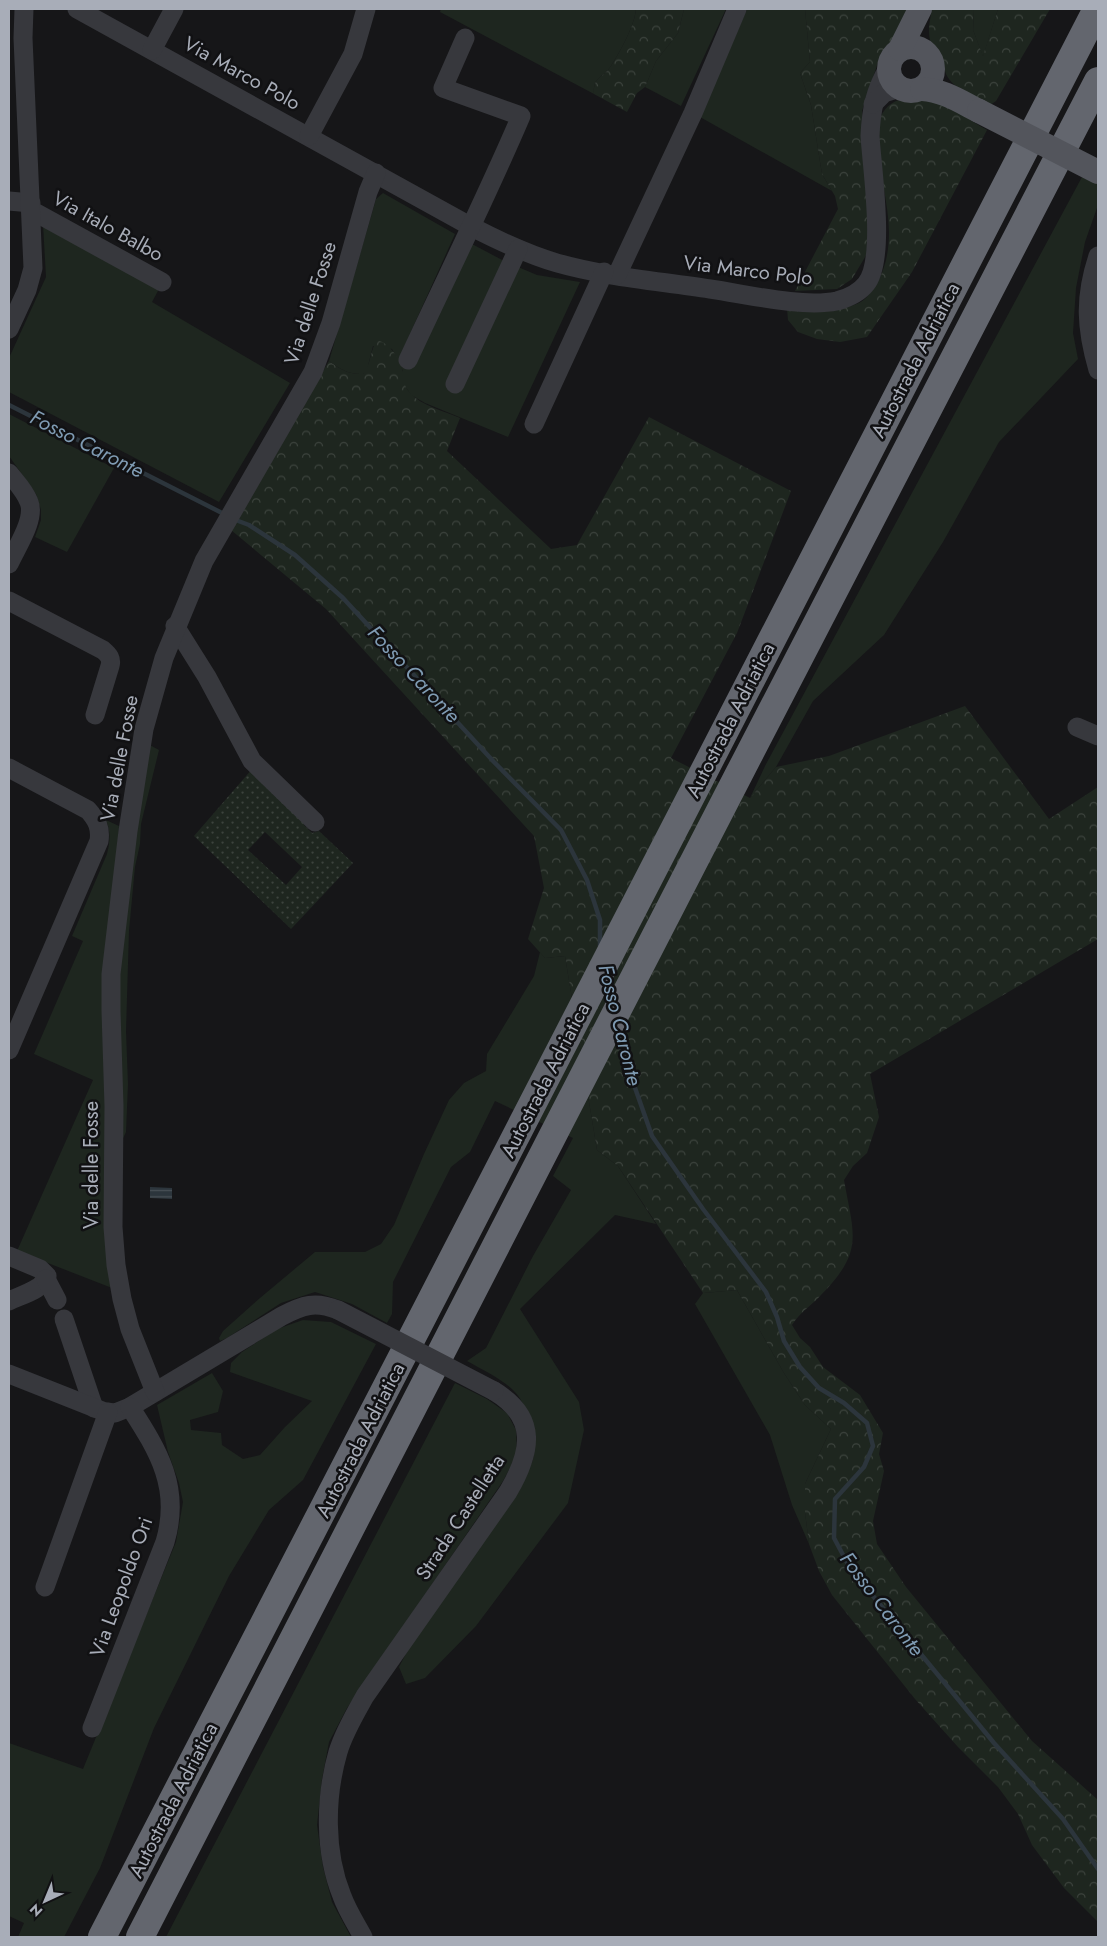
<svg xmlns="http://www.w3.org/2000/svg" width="1107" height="1946" font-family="Jost,sans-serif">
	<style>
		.grass { fill: #1e261f }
		.forest { fill: url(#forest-crowns) }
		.garden { fill: url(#garden-dots); fill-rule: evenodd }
		.water { fill: url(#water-rules) }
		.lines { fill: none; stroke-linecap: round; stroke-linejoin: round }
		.stream { stroke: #2c353c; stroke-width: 4.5 }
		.minor { stroke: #37383d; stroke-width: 19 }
		.major { stroke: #53555c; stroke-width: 24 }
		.highway { stroke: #63666e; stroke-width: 28 }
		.minor-bridge { stroke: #37383d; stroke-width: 19 }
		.major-bridge { stroke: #53555c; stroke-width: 24 }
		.labels { text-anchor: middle; stroke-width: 5; stroke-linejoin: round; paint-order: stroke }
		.street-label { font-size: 20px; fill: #a8adb8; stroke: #111113 }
		.water-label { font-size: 21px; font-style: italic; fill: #7f9bb3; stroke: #111113 }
	</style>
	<defs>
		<pattern id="forest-crowns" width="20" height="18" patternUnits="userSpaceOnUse" patternTransform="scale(1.25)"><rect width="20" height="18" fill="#1e261f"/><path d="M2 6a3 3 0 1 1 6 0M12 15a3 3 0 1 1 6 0" fill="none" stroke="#3c433d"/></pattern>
		<pattern id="garden-dots" width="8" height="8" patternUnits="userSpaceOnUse" patternTransform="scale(1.25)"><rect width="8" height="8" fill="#1e261f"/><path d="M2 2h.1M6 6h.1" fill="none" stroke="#3c433d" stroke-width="1.8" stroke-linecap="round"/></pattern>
		<pattern id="water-rules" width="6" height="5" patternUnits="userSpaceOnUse" patternTransform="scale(1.25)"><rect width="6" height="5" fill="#2c353c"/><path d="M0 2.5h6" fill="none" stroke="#485056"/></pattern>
	</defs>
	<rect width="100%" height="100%" fill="#161618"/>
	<!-- grass -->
	<g class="grass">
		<path d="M441 9H636C635 25 620 52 611 66 603 78 593 76 594 94L440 12Z"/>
		<polygon points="684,9 726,9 681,106 645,87 656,61 678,33"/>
		<polygon points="747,9 805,9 810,62 800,73 811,105 822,174 832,191 700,117"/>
		<polygon points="974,9 998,9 983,57 973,30"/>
		<polygon points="1082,177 1098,184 1098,205 1085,242 1076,288 1073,333 1078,359 999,442 943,542 884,635 813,701 776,767 750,798 765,766"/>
		<path d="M383 193 455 234 400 356 472 244 506 262 537 275 580 282 508 437 425 403 411 395 403 383V371L392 349 373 346 367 370 363 374C349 375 340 369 329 361L376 199Z"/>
		<polygon points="43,224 159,289 152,302 290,383 219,502 9,392 9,358 46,277"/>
		<polygon points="9,414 114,468 67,552 35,537 41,520 41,510 36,494 9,456"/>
		<polygon points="146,743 159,750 141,824 140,844 135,867 129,931 126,1031 128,1084 126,1132 120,1145 115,1010"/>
		<path d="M106 820 119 826 115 882 112 1288 17 1251 93 1080 34 1054 83 941 72 936 107 854C110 841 111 832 106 820Z"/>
		<path d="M540 952 545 958 565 956 597 1150 618 1166 656 1224 615 1215 520 1309 579 1402 584 1430 568 1503 476 1626 425 1678 406 1684 399 1667 412 1642 523 1483C526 1474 533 1464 534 1454 536 1435 527 1403 513 1390 500 1378 483 1370 467 1361L486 1348 533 1256 571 1190 553 1176 573 1138 495 1101 470 1152 451 1167 393 1282 392 1314 387 1323 352 1304 315 1292 281 1303 227 1338 220 1341 219 1338 223 1331 260 1298 315 1252H365L381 1244 394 1225 424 1154 449 1100 464 1083 486 1071 487 1054 534 976Z"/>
		<polygon points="737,1290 784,1373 805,1405 831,1429 805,1484 805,1512 809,1544 792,1505 770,1435 695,1304 703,1293"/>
		<polygon points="303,1320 331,1322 376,1344 303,1480 269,1510 229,1576 154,1728 100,1868 64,1937 18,1937 24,1923 9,1916 9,1743 83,1769 176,1542 183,1502 179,1483 168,1452 157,1405 212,1373 223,1391 218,1412 190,1420 191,1430 221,1433 222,1445 243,1459 260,1455 285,1427 312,1401 230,1372 231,1363 242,1352 277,1329"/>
		<polygon points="455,1383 487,1399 507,1413 516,1430 517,1455 503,1481 347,1708 329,1742 322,1779 317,1825 323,1867 332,1902 351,1937 166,1937"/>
	</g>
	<!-- forest -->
	<g class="forest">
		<path d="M636 9H684L678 33 656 61 645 87 637 93 627 112 594 94C593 76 603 78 611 66 620 52 635 25 636 9Z"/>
		<polygon points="805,9 909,9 891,44 881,53 862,111 868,188 868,252 852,279 837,289 795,291 838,209 835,196 822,174 811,105 800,73 810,62"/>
		<path d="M932 9H974L973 30 983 56 998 9H1050L996 101 990 105C975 98 954 90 946 74 944 69 944 64 942 59 939 53 933 49 931 43 927 32 930 20 932 9Z"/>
		<path d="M899 100C909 102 917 100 926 101 947 102 969 120 987 130L912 272 867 337 840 342 817 339 798 332 788 320 787 308C810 309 837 313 859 303 866 300 873 290 877 283 886 267 889 251 889 232 889 198 874 159 878 125 880 114 888 103 899 100Z"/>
		<path d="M377 340C390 343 400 359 403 372 404 381 404 386 410 393 422 406 444 411 460 418L447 451 551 549 577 545 649 417 791 491 737 633 671 758 750 798 776 767 829 756 965 706 1049 819 1098 787V939L870 1074 879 1117 867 1153 853 1166 844 1180C854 1236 864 1251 821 1295 811 1306 800 1312 792 1325L800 1338 810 1347 823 1367 860 1395 883 1433 879 1454 884 1471 873 1521 877 1544 906 1587 1032 1741 1098 1800V1922L1064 1888 1032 1845 1018 1814 998 1787 958 1747 915 1699 832 1595 819 1571 809 1544 805 1512V1484L831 1429 805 1405 784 1373 737 1290 703 1293 618 1166 597 1150 565 956 545 958 528 939 544 888 534 836 326 609 231 530 329 361C340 369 349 375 363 374 371 365 370 350 377 340Z"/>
	</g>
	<!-- garden -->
	<path class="garden" d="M253 768 306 818 304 825 312 833 319 831 353 863 291 929 194 836ZM265 832 302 867 286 885 248 850Z"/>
	<!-- water -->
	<polygon class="water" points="150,1187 172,1188 172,1199 150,1198"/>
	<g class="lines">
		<!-- stream -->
		<g class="stream">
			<polyline points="9,405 226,515"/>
			<polyline points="233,519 249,525 295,555 343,598 494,762 561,830 587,880 600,920 600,946"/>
			<polyline points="607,981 611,1000"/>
			<polyline points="618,1032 622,1051 652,1136 703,1209 766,1292 777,1317 784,1341 800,1367 819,1388 844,1403 867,1423 873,1446 864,1467 835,1499 834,1538 850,1568 994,1743 1063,1819 1098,1869"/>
		</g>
		<!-- minor -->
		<g class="minor">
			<path d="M77 9 470 226C499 241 526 254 557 263 606 277 659 281 710 289 746 294 801 308 837 301 848 298 859 293 866 284 886 260 872 169 870 136 871 111 875 89 889 67"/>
			<polyline points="152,50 174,9"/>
			<polyline points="873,104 884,93 900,88"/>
			<polyline points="309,136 353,54 366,9"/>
			<polyline points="9,201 31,203"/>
			<polyline points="31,210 162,282"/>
			<path d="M1098 256C1084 298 1086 328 1098 370"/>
			<polyline points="617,275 693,113 737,9"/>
			<polyline points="9,329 27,290 33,268 23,38 24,9"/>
			<path d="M408 360C446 278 486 198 521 116L443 88 465 38"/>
			<polyline points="455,384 518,249"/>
			<polyline points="534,424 604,272"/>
			<path d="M9 473C16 482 25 491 29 502 36 519 16 548 9 564"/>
			<path d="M9 601 103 650C109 655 112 659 110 666L95 715"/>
			<polyline points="175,626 207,677 252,761 315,822"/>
			<polyline points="1077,727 1098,736"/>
			<path d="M9 768 88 810C97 820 101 828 99 841L9 1050"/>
			<path d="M9 1256 40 1269 47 1276C43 1290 21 1295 9 1301"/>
			<polyline points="46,1279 57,1300"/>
			<polyline points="64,1319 94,1408"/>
			<path d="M9 1374 105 1412 115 1413 130 1407 282 1316C303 1305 315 1301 338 1310"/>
			<polyline points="155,1392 130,1329 122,1299 116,1265 113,1227 114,1106 111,1011 111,974 128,831 144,729 164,658 204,561 313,372 331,323 368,192 376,173"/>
			<polyline points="45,1587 108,1412"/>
			<path d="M92 1728 165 1542C181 1488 159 1452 130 1407"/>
			<path d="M363 1937C356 1924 347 1910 342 1896 324 1852 325 1797 338 1752 344 1732 355 1714 365 1696L508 1492C531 1453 539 1418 494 1391"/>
		</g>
		<!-- major -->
		<g class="major">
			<circle cx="911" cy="69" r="22"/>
			<polyline points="900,49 920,9"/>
			<path d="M922 89C943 90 961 102 979 111"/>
		</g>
		<!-- highway -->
		<g class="highway">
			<path d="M102 1937C435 1295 765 651 1097 9"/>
			<polyline points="140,1937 739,774 1098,81"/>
		</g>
		<!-- minor-bridge -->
		<polyline class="minor-bridge" points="338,1310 494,1391"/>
		<!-- major-bridge -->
		<polyline class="major-bridge" points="979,111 1098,172"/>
	</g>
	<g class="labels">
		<!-- street labels -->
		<g class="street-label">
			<text transform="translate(242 73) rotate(29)" y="7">Via Marco Polo</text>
			<text transform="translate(108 226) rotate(29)" y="7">Via Italo Balbo</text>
			<text transform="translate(748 270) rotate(7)" y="7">Via Marco Polo</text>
			<text transform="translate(310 303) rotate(-72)" y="7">Via delle Fosse</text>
			<text transform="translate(915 360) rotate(-63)" y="7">Autostrada Adriatica</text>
			<text transform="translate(730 720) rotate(-63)" y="7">Autostrada Adriatica</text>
			<text transform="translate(119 758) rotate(-79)" y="7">Via delle Fosse</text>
			<text transform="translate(545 1080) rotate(-63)" y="7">Autostrada Adriatica</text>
			<text transform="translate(91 1165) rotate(-90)" y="7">Via delle Fosse</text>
			<text transform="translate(360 1440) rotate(-63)" y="7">Autostrada Adriatica</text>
			<text transform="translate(460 1517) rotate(-57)" y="7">Strada Castelletta</text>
			<text transform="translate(121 1587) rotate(-70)" y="7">Via Leopoldo Ori</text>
			<text transform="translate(173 1800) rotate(-63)" y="7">Autostrada Adriatica</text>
		</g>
		<!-- water labels -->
		<g class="water-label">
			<text transform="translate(87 444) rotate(27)" y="7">Fosso Caronte</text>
			<text transform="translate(414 674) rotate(47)" y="7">Fosso Caronte</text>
			<text transform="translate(620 1025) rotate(76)" y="7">Fosso Caronte</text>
			<text transform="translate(882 1604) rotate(53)" y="7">Fosso Caronte</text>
		</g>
	</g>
	<!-- border -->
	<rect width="1107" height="1946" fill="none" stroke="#a8adb8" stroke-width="20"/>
	<!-- north arrow -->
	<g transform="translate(45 1901) rotate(224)" stroke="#111113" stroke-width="4" paint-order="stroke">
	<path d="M0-4L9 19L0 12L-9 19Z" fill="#a8adb8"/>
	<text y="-8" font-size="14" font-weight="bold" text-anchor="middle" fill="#a8adb8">N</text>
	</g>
</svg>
